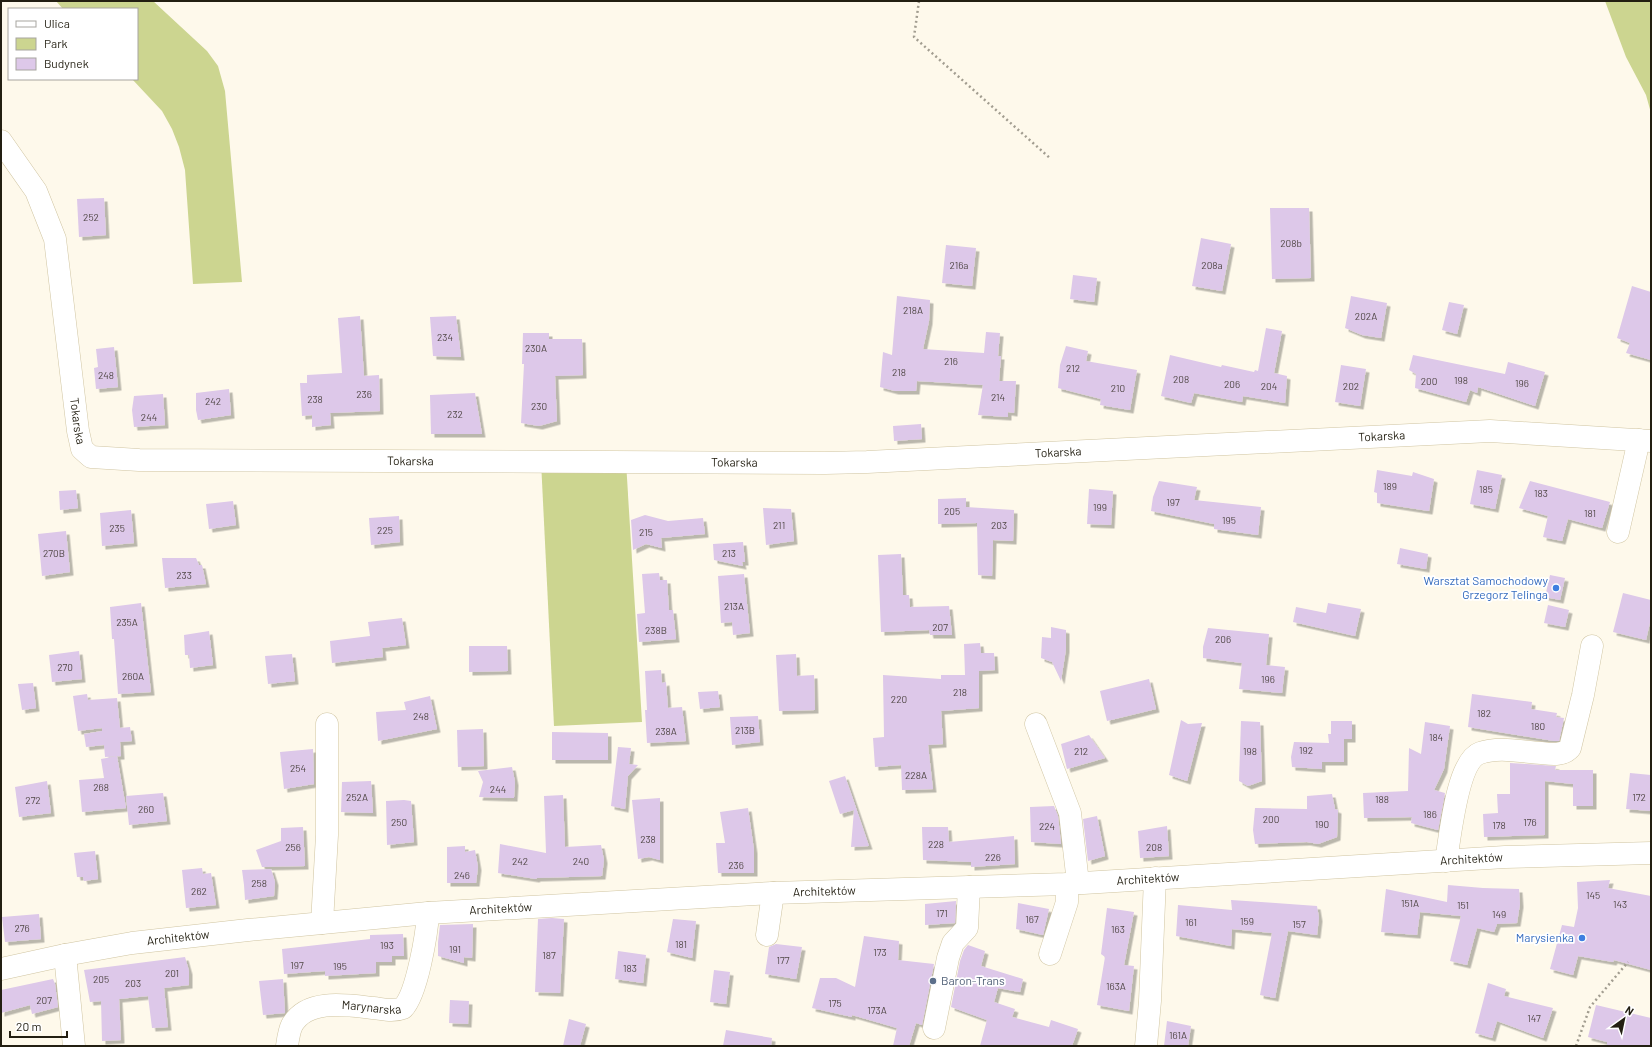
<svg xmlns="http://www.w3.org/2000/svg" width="1652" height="1047" font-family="Barlow,sans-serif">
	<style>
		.green { fill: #ccd590 }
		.building { fill: #ddc8e9; filter: url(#shadow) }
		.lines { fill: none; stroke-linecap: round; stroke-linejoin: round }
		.minor-casing { stroke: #d0c5a2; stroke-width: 23 }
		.path { stroke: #a29d90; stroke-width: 2.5; stroke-dasharray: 2 3; stroke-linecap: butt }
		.minor { stroke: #fff; stroke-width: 22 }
		.shop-dot { fill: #3f7fe0; stroke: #fff; stroke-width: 1.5 }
		.service-dot { fill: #5c6f8a; stroke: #fff; stroke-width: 1.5 }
		.labels { text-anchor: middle; stroke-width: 3.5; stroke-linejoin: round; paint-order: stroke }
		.number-label { font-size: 10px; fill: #524948 }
		.street-label { font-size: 12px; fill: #231f12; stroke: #fff }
		.shop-label { font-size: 12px; fill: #366cbe; stroke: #fff; text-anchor: end }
		.service-label { font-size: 12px; fill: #4e5e75; stroke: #fff; text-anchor: start }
	</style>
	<defs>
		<filter id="shadow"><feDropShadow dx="3.5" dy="3.5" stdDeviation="0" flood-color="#0004"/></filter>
	</defs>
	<rect width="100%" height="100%" fill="#fef9eb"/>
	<!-- green -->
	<g class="green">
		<polygon points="56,1 153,1 207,51 218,66 225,91 242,282 193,284 185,170 179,147 172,129 162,111 132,79 137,79 137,9 63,9"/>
		<polygon points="1605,1 1651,1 1651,113 1646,95 1626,57"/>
		<polygon points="541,461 626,462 642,722 554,726"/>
	</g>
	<!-- building -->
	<g class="building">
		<polygon points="104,198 106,235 79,237 77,199"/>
		<polygon points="1270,208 1309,208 1311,278 1272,279"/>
		<polygon points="1201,238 1231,244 1222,291 1192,286"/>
		<polygon points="946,245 976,248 972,286 942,283"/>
		<polygon points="1073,275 1097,278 1094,302 1070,299"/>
		<polygon points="1632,286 1651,292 1651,360 1626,353 1630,343 1617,338"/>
		<polygon points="897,296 930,300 929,321 923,349 984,353 986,332 1000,333 998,356 1001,356 999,381 1016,381 1014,413 1008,412 1008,417 978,415 983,385 917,381 916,391 895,391 880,387 883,352 892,355"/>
		<polygon points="1351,296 1387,303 1381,338 1362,335 1345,328"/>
		<polygon points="1449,302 1464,305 1457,334 1442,330"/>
		<polygon points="360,316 364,376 379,375 380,411 330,413 331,425 312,427 312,415 302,416 300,383 307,383 307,375 342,373 338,318"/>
		<polygon points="456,316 461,357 433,356 430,317"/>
		<polygon points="1266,328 1282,331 1274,373 1287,376 1285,403 1243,396 1242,402 1194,393 1191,403 1161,396 1170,355 1221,367 1222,365 1254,372 1255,370 1258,371"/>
		<polygon points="523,333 549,333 549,339 582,339 583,375 555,376 557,421 539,426 521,423 524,364 522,364"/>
		<polygon points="1066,346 1088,351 1086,361 1137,370 1130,410 1100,405 1101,399 1058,388 1060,365"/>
		<polygon points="114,347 118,387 96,389 94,368 98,367 96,349"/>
		<polygon points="1413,355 1505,374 1508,362 1545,372 1535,406 1478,387 1477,393 1470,390 1466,402 1415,388 1416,374 1409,370"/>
		<polygon points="1341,365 1366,369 1360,406 1335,402"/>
		<polygon points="229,389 231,415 198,420 196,410 196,393"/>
		<polygon points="475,393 482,434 431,434 430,395"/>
		<polygon points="163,394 165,425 134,427 132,410 134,396"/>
		<polygon points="921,424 922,439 894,441 893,426"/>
		<polygon points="1377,470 1412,476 1413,472 1434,479 1429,511 1377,503 1377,493 1374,492"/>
		<polygon points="1477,470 1502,475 1495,509 1470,504"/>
		<polygon points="1159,481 1197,487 1194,500 1261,507 1258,535 1214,529 1214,524 1151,511 1153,497"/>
		<polygon points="1530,481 1610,502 1602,528 1568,519 1562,541 1543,537 1548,516 1519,508"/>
		<polygon points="1089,489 1113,491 1111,525 1087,524"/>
		<polygon points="76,490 78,508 60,510 59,491"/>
		<polygon points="966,498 966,507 1014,510 1013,541 993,540 992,576 978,575 977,523 938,524 938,499"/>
		<polygon points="233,501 236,525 209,529 206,504"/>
		<polygon points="763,508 791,509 794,541 766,545"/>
		<polygon points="131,510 134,543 102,546 100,513"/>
		<polygon points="645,515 668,521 703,518 705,534 661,538 662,548 646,544 633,550 631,520"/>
		<polygon points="399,516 400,542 371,545 369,518"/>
		<polygon points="66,531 70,572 42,576 38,534"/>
		<polygon points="743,542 745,562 742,562 743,566 714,560 713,544"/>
		<polygon points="1400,548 1428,554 1426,569 1397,564"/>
		<polygon points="901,554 903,595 909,595 910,607 949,606 952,635 930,635 929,630 881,632 878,555"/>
		<polygon points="162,558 196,558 199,565 202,565 206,584 165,588"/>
		<polygon points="659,573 660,580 667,580 669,610 673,610 676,639 639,642 637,614 645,613 642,574"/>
		<polygon points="744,574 750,633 733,635 732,622 721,623 718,576"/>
		<polygon points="1550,575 1565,578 1560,600 1545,597"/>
		<polygon points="1623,593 1651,600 1651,618 1646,640 1613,632"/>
		<polygon points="141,603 151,692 118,694 114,639 112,639 110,607"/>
		<polygon points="1328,603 1361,609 1355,636 1293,622 1296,607 1326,613"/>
		<polygon points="1548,605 1569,610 1565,627 1544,623"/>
		<polygon points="402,618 406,645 382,648 383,657 332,663 330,641 370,636 368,622"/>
		<polygon points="1051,627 1066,630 1066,649 1061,681 1052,662 1041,658 1042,637 1051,638"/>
		<polygon points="1208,628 1269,634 1266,665 1285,667 1282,693 1239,689 1242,663 1203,658 1203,647"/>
		<polygon points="209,631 213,665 190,668 189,655 185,655 184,635"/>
		<polygon points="980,643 981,653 994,653 995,670 979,671 979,708 941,711 943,744 928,745 933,789 902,790 901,765 875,767 873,738 884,737 883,675 941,679 941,675 965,675 964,644"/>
		<polygon points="469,646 507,646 508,671 469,672"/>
		<polygon points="79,651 82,679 52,682 49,655"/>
		<polygon points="292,654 295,681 268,684 265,656"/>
		<polygon points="796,654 797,676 814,675 815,710 779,711 776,655"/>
		<polygon points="661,670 662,683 666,682 668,708 682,707 686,741 647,743 645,710 647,710 645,671"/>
		<polygon points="1149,679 1156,709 1107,721 1100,691"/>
		<polygon points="33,683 36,708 22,710 18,684"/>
		<polygon points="718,691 720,707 700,709 698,692"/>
		<polygon points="87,694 88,700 117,698 120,728 130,727 132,741 120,742 121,756 105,757 104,745 86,747 84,734 102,731 102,728 78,731 73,696"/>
		<polygon points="1472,694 1532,702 1531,709 1557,713 1556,717 1564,718 1559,741 1554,741 1468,727"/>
		<polygon points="430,696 437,729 378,741 376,712 406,710 404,702"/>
		<polygon points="758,716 760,742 732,745 730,717"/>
		<polygon points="1181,720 1188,724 1202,723 1187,781 1169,775"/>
		<polygon points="1241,721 1260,722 1262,781 1248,786 1239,781"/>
		<polygon points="1331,721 1352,721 1352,739 1344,739 1344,762 1322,762 1322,769 1292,767 1291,757 1294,742 1329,743 1328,734 1331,734"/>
		<polygon points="1425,722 1450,726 1444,769 1434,790 1445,793 1438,830 1411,823 1412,817 1364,818 1363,793 1408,791 1409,748 1421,754"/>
		<polygon points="483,729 484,766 458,767 457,730"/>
		<polygon points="552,732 608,733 608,760 552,760"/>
		<polygon points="1089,735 1105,758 1067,769 1061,744"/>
		<polygon points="618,747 631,748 629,764 638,765 628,776 625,809 611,806"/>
		<polygon points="313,749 314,784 284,789 280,752"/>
		<polygon points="117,756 126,808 82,812 79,780 104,778 101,759"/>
		<polygon points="1510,763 1556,766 1555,770 1593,770 1593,806 1573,806 1573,784 1545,781 1545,835 1484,837 1483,814 1498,813 1497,794 1510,794"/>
		<polygon points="512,767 515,782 514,798 479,797 483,782 478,771"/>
		<polygon points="1630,773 1651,775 1651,811 1626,809"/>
		<polygon points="845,776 854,802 869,846 851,847 854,810 840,814 829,781"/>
		<polygon points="47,781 51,813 19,817 15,787"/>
		<polygon points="371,781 373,813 341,812 342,782"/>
		<polygon points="163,793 167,821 129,825 126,796"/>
		<polygon points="1332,794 1335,809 1338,810 1337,837 1318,844 1307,842 1255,844 1253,830 1255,808 1307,809 1307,796"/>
		<polygon points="563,795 565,847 601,845 604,860 602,876 537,878 536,879 498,873 500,844 546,853 544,796"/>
		<polygon points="660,798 660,860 649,857 638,859 632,800"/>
		<polygon points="404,800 411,801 414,842 387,845 386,801"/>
		<polygon points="1054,806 1058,816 1061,844 1031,842 1030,807"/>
		<polygon points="748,808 754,850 754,873 718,873 716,843 725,843 720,812"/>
		<polygon points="1097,816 1105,856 1088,861 1083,819"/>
		<polygon points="1167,826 1169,856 1140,858 1138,831"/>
		<polygon points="303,827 305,866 262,867 256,850 281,841 281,828"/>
		<polygon points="922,827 948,827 949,842 1014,836 1015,864 971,867 971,862 923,860"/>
		<polygon points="465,846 465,852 475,850 478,867 476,883 447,883 447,847"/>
		<polygon points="95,851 98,879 84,881 83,877 77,877 74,853"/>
		<polygon points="202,868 203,874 211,873 216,905 186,908 182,870"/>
		<polygon points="271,869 275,882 274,896 245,900 244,885 242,870"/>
		<polygon points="1610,880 1608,888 1651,896 1651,970 1614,960 1613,962 1578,956 1573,975 1550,969 1562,925 1574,927 1578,908 1577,882"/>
		<polygon points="1448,885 1483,888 1519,889 1520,904 1517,923 1497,924 1494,932 1477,928 1467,965 1450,961 1461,916 1420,912 1417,935 1381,932 1386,889 1447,902"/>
		<polygon points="1231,900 1317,906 1319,918 1317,935 1288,931 1275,998 1260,995 1272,933 1232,929 1231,946 1176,936 1178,905 1232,910"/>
		<polygon points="956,901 955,923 925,925 925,904"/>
		<polygon points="1018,903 1049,909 1043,935 1016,929"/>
		<polygon points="1107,908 1134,912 1124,965 1134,966 1129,1011 1097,1005 1105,957 1101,954"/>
		<polygon points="39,914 41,939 5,942 2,917"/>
		<polygon points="552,918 564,919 560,993 535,992 538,919"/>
		<polygon points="673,919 696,921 692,958 667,952"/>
		<polygon points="473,924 472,958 464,957 464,963 438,956 438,942 440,925"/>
		<polygon points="403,934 404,956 392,956 392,962 376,962 376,973 325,976 325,971 284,974 282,949 370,939 370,935"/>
		<polygon points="864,936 899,941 898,960 934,964 922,1025 916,1023 909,1046 893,1046 897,1028 852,1015 852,1017 812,1008 820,978 836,978 855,987"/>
		<polygon points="776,944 802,947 796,979 765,974 769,947"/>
		<polygon points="968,945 985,951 981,966 1023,979 1020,992 998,988 994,1002 1015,1009 1012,1017 1049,1027 1051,1020 1078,1029 1072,1046 980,1046 987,1020 951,1007 960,961 964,950"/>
		<polygon points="618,951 646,955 643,983 615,979"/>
		<polygon points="185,957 189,971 189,985 164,988 168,1027 152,1028 148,996 119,999 121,1040 102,1041 101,1001 90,1002 84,970"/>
		<polygon points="714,970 730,972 726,1004 710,1002"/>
		<polygon points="53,979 55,984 58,1007 32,1014 30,1005 1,1013 1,990"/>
		<polygon points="283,979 285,1013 263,1015 259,981"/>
		<polygon points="1488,983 1506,989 1504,996 1553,1008 1543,1038 1497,1021 1492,1038 1475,1033"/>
		<polygon points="450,1000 469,1001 468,1024 449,1023"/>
		<polygon points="1596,1005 1651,1018 1651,1046 1607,1046 1607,1042 1588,1037"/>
		<polygon points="569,1019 586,1024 580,1046 563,1046"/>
		<polygon points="1167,1021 1191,1026 1188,1046 1164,1046"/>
		<polygon points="726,1030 772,1038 771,1046 723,1046"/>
	</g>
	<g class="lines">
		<!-- minor casing -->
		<g class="minor-casing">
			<g id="minor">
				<path id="s1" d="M1 141 36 191 55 239 78 431 82 449 91 457 139 460 825 463 867 462 1490 431 1651 441"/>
				<polyline points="1618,532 1639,440"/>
				<polyline points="1036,724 1070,813 1078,883"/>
				<path d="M1446 861C1450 838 1457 761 1480 753 1500 746 1521 752 1541 753 1551 754 1563 756 1570 748L1583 695 1592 646"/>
				<polyline points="322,923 327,835 327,724"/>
				<polyline points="767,935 773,893"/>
				<polyline points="1050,954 1067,902 1067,884"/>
				<polyline points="65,955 74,1046"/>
				<path id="s2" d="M1 969 65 955 132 943 248 930 428 913 773 893 1067 884 1505 857 1651 853"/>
				<polyline points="934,1028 948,958 953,943 967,928 969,887"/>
				<path id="s3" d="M287 1046C288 1039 289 1031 292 1025 307 998 347 1005 373 1008 383 1009 393 1012 403 1008 417 994 427 933 428 913"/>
				<polyline points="1146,1046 1150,1001 1155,878"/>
			</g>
		</g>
		<!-- path -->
		<g class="path">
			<polyline points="919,1 914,37 1051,159"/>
			<polyline points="1576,1046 1590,1007 1628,962"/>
		</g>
		<!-- minor -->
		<use href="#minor" class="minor"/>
	</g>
	<!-- markers -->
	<g class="shop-dot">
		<circle cx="1556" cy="588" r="4"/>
		<circle cx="1582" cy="938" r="4"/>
	</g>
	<circle class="service-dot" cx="933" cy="981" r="4"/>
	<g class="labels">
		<!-- number labels -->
		<g class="number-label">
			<text x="91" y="221">252</text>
			<text x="1291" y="247">208b</text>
			<text x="959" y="269">216a</text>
			<text x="1212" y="269">208a</text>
			<text x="913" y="314">218A</text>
			<text x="1366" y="320">202A</text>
			<text x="445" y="341">234</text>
			<text x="536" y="352">230A</text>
			<text x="951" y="365">216</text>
			<text x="1073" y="372">212</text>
			<text x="899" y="376">218</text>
			<text x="106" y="379">248</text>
			<text x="1181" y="383">208</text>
			<text x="1461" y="384">198</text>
			<text x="1429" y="385">200</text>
			<text x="1522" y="387">196</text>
			<text x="1232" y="388">206</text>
			<text x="1269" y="390">204</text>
			<text x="1351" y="390">202</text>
			<text x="1118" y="392">210</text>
			<text x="364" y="398">236</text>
			<text x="998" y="401">214</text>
			<text x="315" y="403">238</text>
			<text x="213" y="405">242</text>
			<text x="539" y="410">230</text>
			<text x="455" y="418">232</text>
			<text x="149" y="421">244</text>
			<text x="1390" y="490">189</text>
			<text x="1486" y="493">185</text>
			<text x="1541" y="497">183</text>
			<text x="1173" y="506">197</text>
			<text x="1100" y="511">199</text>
			<text x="952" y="515">205</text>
			<text x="1590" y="517">181</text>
			<text x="1229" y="524">195</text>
			<text x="779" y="529">211</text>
			<text x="999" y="529">203</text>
			<text x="117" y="532">235</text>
			<text x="385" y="534">225</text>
			<text x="646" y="536">215</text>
			<text x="54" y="557">270B</text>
			<text x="729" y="557">213</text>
			<text x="184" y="579">233</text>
			<text x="734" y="610">213A</text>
			<text x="127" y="626">235A</text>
			<text x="940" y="631">207</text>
			<text x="656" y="634">238B</text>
			<text x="1223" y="643">206</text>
			<text x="65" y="671">270</text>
			<text x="133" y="680">260A</text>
			<text x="1268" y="683">196</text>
			<text x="960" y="696">218</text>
			<text x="899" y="703">220</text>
			<text x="1484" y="717">182</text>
			<text x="421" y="720">248</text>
			<text x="1538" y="730">180</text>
			<text x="745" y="734">213B</text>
			<text x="666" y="735">238A</text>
			<text x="1436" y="741">184</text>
			<text x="1306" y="754">192</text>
			<text x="1081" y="755">212</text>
			<text x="1250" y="755">198</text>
			<text x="298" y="772">254</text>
			<text x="916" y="779">228A</text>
			<text x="101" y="791">268</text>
			<text x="498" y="793">244</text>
			<text x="357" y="801">252A</text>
			<text x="1639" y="801">172</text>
			<text x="1382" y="803">188</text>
			<text x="33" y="804">272</text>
			<text x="146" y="813">260</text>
			<text x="1430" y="818">186</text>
			<text x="1271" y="823">200</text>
			<text x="399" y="826">250</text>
			<text x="1530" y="826">176</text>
			<text x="1322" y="828">190</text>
			<text x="1499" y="829">178</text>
			<text x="1047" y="830">224</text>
			<text x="648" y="843">238</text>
			<text x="936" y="848">228</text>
			<text x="293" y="851">256</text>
			<text x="1154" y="851">208</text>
			<text x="993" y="861">226</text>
			<text x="520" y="865">242</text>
			<text x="581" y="865">240</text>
			<text x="736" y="869">236</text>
			<text x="462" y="879">246</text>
			<text x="259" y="887">258</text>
			<text x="199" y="895">262</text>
			<text x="1593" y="899">145</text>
			<text x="1410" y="907">151A</text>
			<text x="1620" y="908">143</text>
			<text x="1463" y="909">151</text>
			<text x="942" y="917">171</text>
			<text x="1499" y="918">149</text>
			<text x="1032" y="923">167</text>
			<text x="1247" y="925">159</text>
			<text x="1191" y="926">161</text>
			<text x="1299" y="928">157</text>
			<text x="22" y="932">276</text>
			<text x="1118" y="933">163</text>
			<text x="681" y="948">181</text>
			<text x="387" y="949">193</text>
			<text x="455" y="953">191</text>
			<text x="880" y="956">173</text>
			<text x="549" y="959">187</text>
			<text x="783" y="964">177</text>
			<text x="297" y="969">197</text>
			<text x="340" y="970">195</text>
			<text x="630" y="972">183</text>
			<text x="172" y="977">201</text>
			<text x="101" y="983">205</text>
			<text x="133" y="987">203</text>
			<text x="1116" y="990">163A</text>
			<text x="44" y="1004">207</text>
			<text x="835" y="1007">175</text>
			<text x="877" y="1014">173A</text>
			<text x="1534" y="1022">147</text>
			<text x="1178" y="1039">161A</text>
		</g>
		<!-- street labels -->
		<g class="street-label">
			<text dy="4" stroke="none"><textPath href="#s1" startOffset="296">Tokarska</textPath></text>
			<text dy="4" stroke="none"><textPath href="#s1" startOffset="1628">Tokarska</textPath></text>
			<text dy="4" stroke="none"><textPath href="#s1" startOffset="1304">Tokarska</textPath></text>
			<text dy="4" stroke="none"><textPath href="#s1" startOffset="656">Tokarska</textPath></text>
			<text dy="4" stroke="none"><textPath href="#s1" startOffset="980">Tokarska</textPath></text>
			<text dy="4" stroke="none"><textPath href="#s2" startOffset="1476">Architektów</textPath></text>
			<text dy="4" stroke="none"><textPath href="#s2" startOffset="1152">Architektów</textPath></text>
			<text dy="4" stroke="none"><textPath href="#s2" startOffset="828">Architektów</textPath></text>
			<text dy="4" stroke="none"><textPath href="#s2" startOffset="504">Architektów</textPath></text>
			<text dy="4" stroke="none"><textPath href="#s2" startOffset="180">Architektów</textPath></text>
			<text dy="4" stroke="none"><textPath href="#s3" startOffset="108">Marynarska</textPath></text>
		</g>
		<!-- shop labels -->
		<g class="shop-label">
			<text x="1548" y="585">Warsztat Samochodowy<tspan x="1548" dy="14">Grzegorz Telinga</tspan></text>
			<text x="1574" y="942">Marysienka</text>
		</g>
		<!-- service labels -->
		<g class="service-label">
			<text x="941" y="985">Baron-Trans</text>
		</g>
	</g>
	<!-- border -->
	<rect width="1652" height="1047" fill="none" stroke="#231f12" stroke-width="4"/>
	<!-- legend -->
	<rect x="8" y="8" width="130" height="72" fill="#ffffff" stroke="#a7a5a0"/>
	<rect x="16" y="21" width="20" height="6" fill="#ffffff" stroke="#a7a5a0"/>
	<text x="44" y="28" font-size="12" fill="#231f12">Ulica</text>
	<rect x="16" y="38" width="20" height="12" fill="#ccd590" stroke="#a7a5a0"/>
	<text x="44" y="48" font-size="12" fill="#231f12">Park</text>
	<rect x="16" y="58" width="20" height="12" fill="#ddc8e9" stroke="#a7a5a0"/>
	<text x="44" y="68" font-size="12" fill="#231f12">Budynek</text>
	<!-- north arrow -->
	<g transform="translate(1624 1019) rotate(33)" stroke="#ffffff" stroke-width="3" paint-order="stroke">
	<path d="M0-3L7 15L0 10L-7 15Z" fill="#231f12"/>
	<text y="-6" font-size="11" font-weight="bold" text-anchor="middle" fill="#231f12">N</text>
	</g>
	<!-- scale -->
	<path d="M10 1031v6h57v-6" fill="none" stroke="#231f12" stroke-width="2"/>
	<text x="16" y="1031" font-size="12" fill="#231f12" stroke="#ffffff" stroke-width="3" paint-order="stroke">20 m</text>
</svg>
